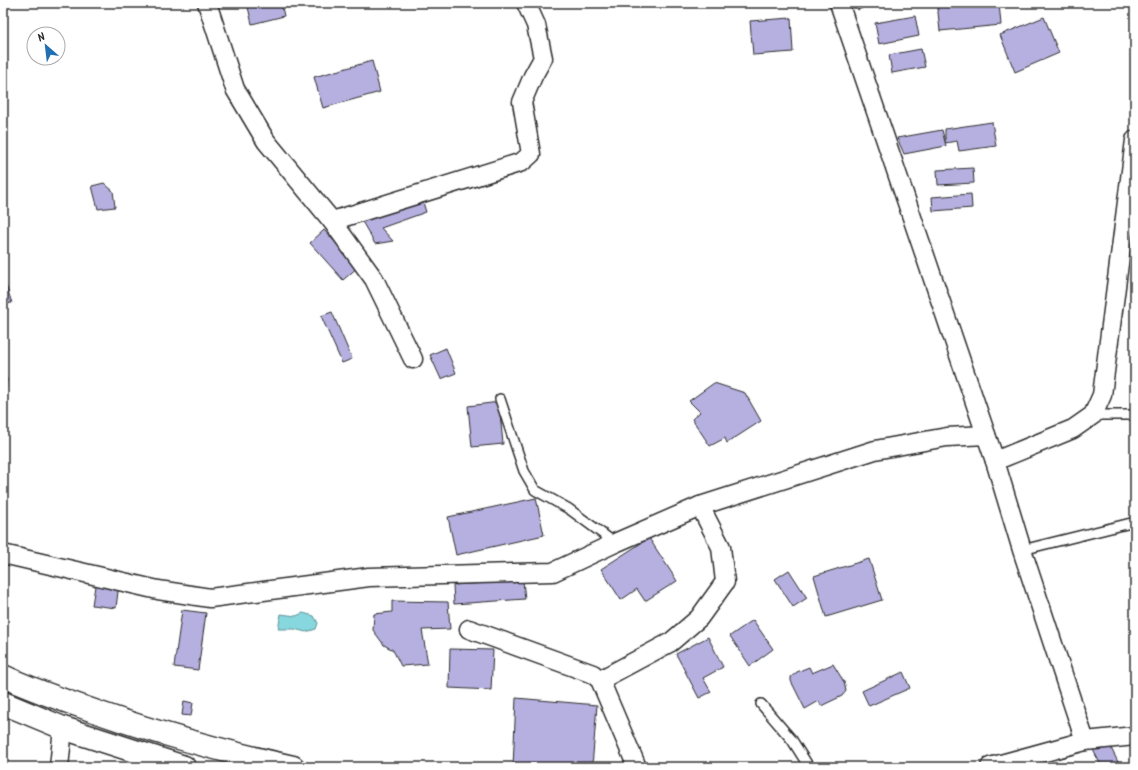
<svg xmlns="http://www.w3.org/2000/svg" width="1138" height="770" font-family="Kalam,sans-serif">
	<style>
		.water { fill: #86d7de; stroke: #629296 }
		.building { fill: #b6b0e1; stroke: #2b2b2b }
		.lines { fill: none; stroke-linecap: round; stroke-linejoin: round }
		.lane-casing { stroke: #2b2b2b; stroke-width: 12 }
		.street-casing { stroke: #2b2b2b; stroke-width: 21 }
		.secondary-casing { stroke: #2b2b2b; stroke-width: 25 }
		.lane { stroke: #fff; stroke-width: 9 }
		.street { stroke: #fff; stroke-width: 18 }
		.secondary { stroke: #fff; stroke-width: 22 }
	</style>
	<rect width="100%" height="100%" fill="#fff"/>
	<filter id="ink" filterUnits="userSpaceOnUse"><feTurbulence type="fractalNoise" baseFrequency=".025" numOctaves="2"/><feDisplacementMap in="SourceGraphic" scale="8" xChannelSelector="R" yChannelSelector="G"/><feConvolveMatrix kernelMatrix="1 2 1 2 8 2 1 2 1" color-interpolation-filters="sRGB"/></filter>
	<g filter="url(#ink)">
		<!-- water -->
		<polygon class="water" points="303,613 314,616 318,623 316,629 306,632 294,629 278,629 281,614 296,616"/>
		<!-- building -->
		<g class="building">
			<polygon points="247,3 281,3 284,16 252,24"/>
			<polygon points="855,3 868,3 869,5 858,10"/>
			<polygon points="937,3 999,3 1001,25 940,31"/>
			<polygon points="915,16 919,36 879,44 875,23"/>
			<polygon points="1044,17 1059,53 1015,72 1000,35"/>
			<polygon points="791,18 793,52 753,55 750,21"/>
			<polygon points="921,49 925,67 892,73 889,55"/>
			<polygon points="372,61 380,92 323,108 314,77"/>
			<polygon points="992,122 996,146 959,151 957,141 945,143 945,129"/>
			<polygon points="942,130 946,146 904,154 897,138"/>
			<polygon points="973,168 974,183 938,185 937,170"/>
			<polygon points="104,183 113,191 115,207 98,209 92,186"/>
			<polygon points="971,194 972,208 933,211 932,197"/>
			<polygon points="422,199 426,212 381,228 393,241 375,244 360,218"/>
			<polygon points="324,230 358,267 343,280 310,243"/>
			<polygon points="3,277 12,303 3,304"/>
			<polygon points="332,312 352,359 342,363 321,316"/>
			<polygon points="446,348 456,373 441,379 430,355"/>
			<polygon points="3,379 7,379 3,411"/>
			<polygon points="714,383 745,393 761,421 727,443 725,438 710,446 692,419 700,412 689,401"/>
			<polygon points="499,402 503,444 472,447 468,406"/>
			<polygon points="536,498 544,535 456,555 448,517"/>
			<polygon points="649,538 677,581 645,601 637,589 621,600 601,569"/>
			<polygon points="869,559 882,600 826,617 814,576"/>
			<polygon points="789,570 807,598 793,607 775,579"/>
			<polygon points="96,580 119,583 116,608 92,605"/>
			<polygon points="523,581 525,599 454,604 453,585"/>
			<polygon points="392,601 448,602 450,629 422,630 428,664 401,666 393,650 384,645 373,630 374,614 392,612"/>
			<polygon points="182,610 206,613 198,670 174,667"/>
			<polygon points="753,620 773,649 750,666 730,636"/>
			<polygon points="708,637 723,667 703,678 711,692 699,698 676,654"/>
			<polygon points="450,649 493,650 491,690 449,688"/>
			<polygon points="833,664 844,682 846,691 842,696 821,706 819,701 805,709 791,681 791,677 797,672 809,667 812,673"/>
			<polygon points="903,672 910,688 869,706 862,691"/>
			<polygon points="516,698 597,705 592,767 513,767"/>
			<polygon points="184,701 193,703 191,716 182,715"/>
			<polygon points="1108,742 1120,766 1117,767 1102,767 1093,750"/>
		</g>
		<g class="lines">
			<!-- lane casing -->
			<g class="lane-casing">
				<g id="lane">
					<polyline points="500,399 524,471 535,490 569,509 615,543"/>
					<polyline points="1093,415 1135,415"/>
					<polyline points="1022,550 1135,522"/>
					<polyline points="761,704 792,740 809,767"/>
				</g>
			</g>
			<!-- street casing -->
			<g class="street-casing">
				<g id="street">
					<polyline points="207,3 235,89 266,141 332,221 374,279 413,359"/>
					<polyline points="839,3 995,461 1022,550 1085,741 990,767"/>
					<polyline points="332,221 522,162 531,154 522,102 533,76 543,58 536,25 526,3"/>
					<polyline points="995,461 1073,429 1093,415 1102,395 1135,140"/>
					<polyline points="3,554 158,590 210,598 369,577 553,572 615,543 700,506 875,450 947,437 986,435"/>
					<polyline points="469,629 593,674 600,680 637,767"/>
					<polyline points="600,680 671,642 699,618 725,582 721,547 700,506"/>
					<polyline points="1085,741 1135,736"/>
					<polyline points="59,767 63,728"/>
				</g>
			</g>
			<!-- secondary casing -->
			<g class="secondary-casing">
				<g id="secondary">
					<path d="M3 676C28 688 54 697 80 706 149 731 221 751 293 767"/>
					<polyline points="3,703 63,728 184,767"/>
				</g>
			</g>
			<!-- lane -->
			<use href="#lane" class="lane"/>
			<!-- street -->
			<use href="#street" class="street"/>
			<!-- secondary -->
			<use href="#secondary" class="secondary"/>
		</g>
	</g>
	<!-- margin -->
	<rect width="1138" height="770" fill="none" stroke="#fff" stroke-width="16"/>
	<rect x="8" y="8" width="1122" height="754" fill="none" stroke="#2b2b2b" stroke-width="1.5" filter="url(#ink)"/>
	<!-- north arrow -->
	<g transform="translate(46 46) rotate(332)"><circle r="19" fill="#ffffff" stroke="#aaaaaa"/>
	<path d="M0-3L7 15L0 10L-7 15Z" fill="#1f6fb2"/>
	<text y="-6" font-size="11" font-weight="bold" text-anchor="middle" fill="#2b2b2b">N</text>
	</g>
</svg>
